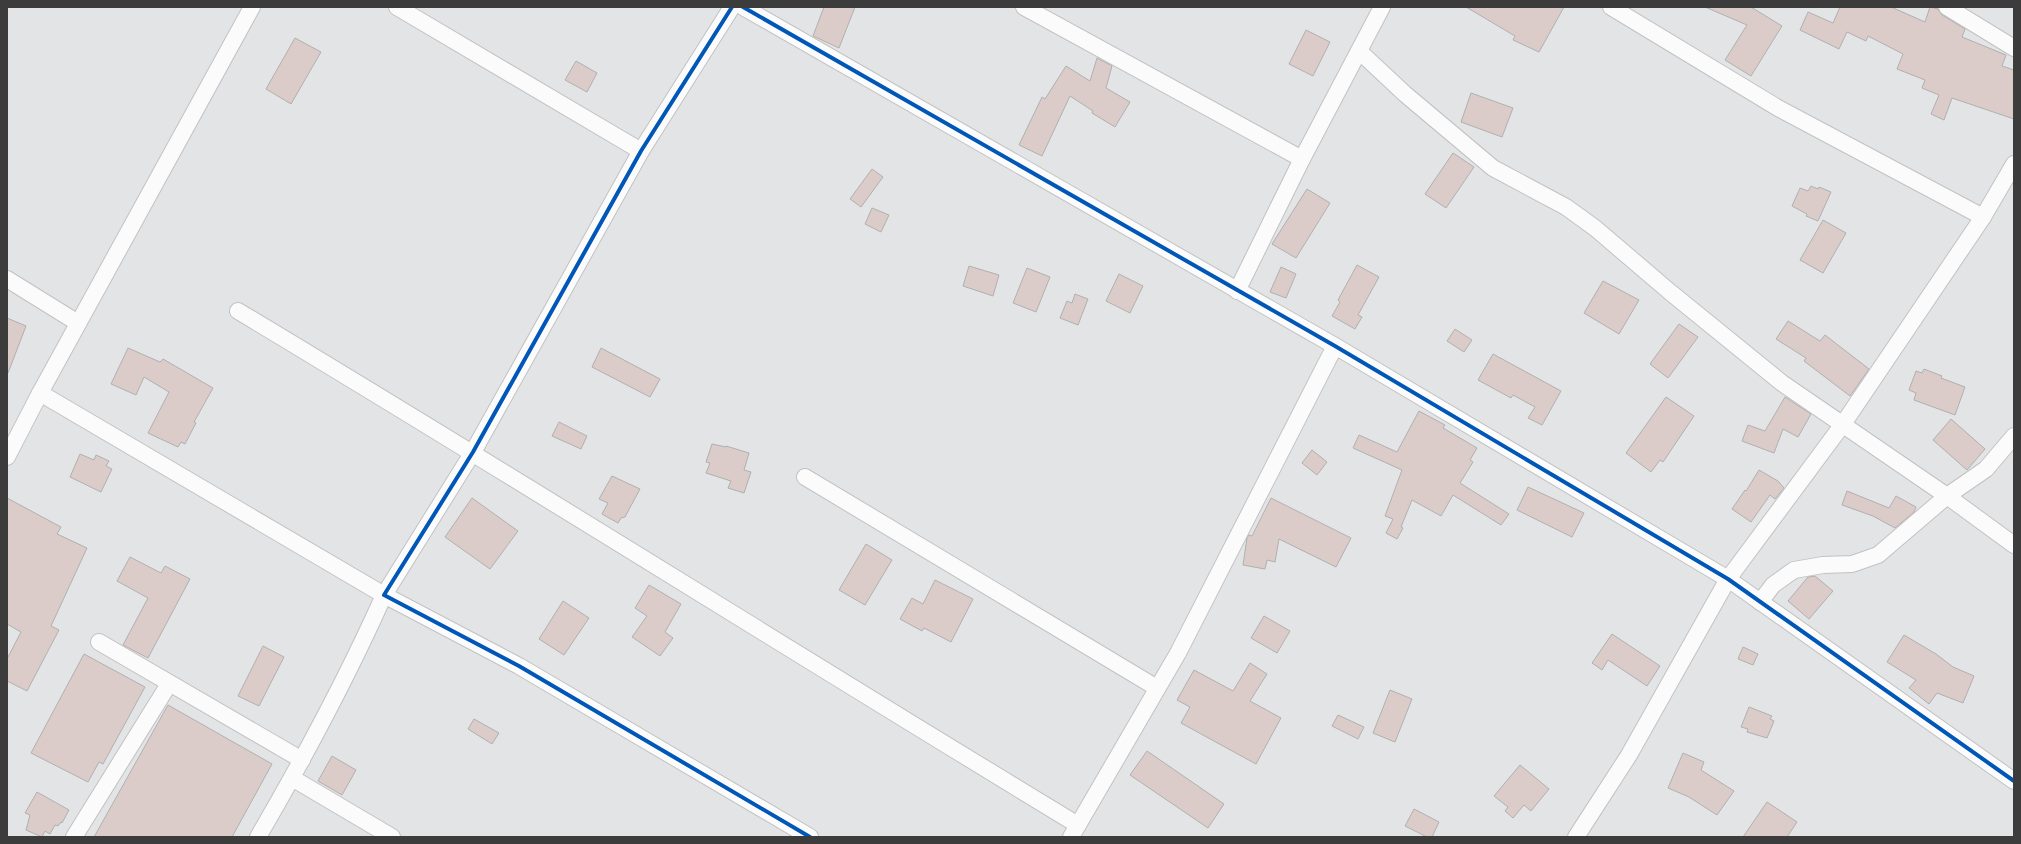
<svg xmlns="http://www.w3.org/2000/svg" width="2021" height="844" font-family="Manrope,sans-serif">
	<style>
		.building { fill: #dbccca; stroke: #b0b0b0 }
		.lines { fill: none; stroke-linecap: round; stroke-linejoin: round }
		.minor-casing { stroke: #c2c2c3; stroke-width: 18 }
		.minor { stroke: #fbfbfb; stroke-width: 16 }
		.cycleway-casing { stroke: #fff; stroke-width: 6 }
		.cycleway { stroke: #0057b8; stroke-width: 4 }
	</style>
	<rect width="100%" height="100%" fill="#e3e4e5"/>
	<!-- building -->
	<g class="building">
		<polygon points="824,7 855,7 839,48 813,36"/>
		<polygon points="1466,7 1564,7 1539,52 1513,40 1515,36"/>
		<polygon points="1705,7 1751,7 1782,26 1751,76 1725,60 1747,25"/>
		<polygon points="1840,7 1891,7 1925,22 1930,7 1938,9 1942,15 1965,29 1962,37 2006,55 2002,66 2014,70 2014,119 1952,98 1944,120 1931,114 1939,95 1922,88 1925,80 1897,69 1903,54 1868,36 1866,41 1847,32 1839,49 1800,30 1808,12 1833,23"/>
		<polygon points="1306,30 1330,42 1313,76 1289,64"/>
		<polygon points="295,38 321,52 291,104 266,89"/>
		<polygon points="1097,58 1112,66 1106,88 1130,102 1115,127 1092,113 1093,111 1070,96 1042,156 1019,145 1042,97 1045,99 1066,66 1090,81"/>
		<polygon points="576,61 597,73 587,92 565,80"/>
		<polygon points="1471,93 1513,108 1502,137 1461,122"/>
		<polygon points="1453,153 1474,167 1446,208 1425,194"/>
		<polygon points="872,169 883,177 861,207 850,199"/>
		<polygon points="1811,186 1818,189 1819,187 1831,192 1818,221 1806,216 1807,214 1792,206 1800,188 1808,191"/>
		<polygon points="1307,189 1330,203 1296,258 1272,244"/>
		<polygon points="872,208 889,215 881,232 865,224"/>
		<polygon points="1823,220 1846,233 1823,273 1800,260"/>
		<polygon points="1357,265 1379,277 1358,315 1362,317 1355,329 1332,316 1340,302 1338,300"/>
		<polygon points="969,266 999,275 993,296 963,286"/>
		<polygon points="1281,267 1296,274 1286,298 1270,292"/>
		<polygon points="1027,268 1050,277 1036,312 1013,303"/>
		<polygon points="1119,274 1143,286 1130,313 1106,301"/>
		<polygon points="1603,281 1639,300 1619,334 1584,313"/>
		<polygon points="1075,294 1088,299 1078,325 1060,318 1067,301 1072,303"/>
		<polygon points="7,318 26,326 8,373 7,373"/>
		<polygon points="1788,321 1820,341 1825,335 1869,369 1850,396 1804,361 1806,358 1776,339"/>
		<polygon points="1679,324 1698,337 1668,378 1650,364"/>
		<polygon points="1455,329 1472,340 1464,352 1447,341"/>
		<polygon points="128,348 160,362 163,359 213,388 194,422 196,423 185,444 181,442 178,447 148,433 169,392 144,377 136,395 111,384"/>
		<polygon points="601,348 660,379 650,397 592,367"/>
		<polygon points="1493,354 1561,391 1542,425 1528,418 1535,407 1513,395 1511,398 1478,380"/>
		<polygon points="1924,369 1942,376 1941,378 1965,387 1955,415 1914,400 1916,393 1909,390 1916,371 1922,373"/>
		<polygon points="1666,397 1694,416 1663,462 1660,460 1651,472 1626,453"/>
		<polygon points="1785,397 1811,414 1798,437 1783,429 1774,453 1742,441 1748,425 1765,431"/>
		<polygon points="1419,411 1445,425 1443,428 1477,448 1470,460 1473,462 1460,483 1509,514 1501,525 1453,495 1441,516 1412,500 1401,527 1403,528 1397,539 1386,533 1393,519 1385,516 1402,470 1353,448 1359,435 1397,452"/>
		<polygon points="1951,419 1985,449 1967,470 1933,440"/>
		<polygon points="559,422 587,436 581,449 552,436"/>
		<polygon points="712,444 726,447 726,446 749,453 744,470 751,472 744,493 728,488 731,481 706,473 710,463 706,462"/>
		<polygon points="1312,450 1327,462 1317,475 1302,463"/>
		<polygon points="80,454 94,460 96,455 109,461 106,466 112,469 101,492 70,477"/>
		<polygon points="1759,470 1778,481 1784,488 1775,499 1770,495 1751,522 1732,509 1745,490 1746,491"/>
		<polygon points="612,476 640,489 625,517 621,518 618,523 602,514 608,503 599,499"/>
		<polygon points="1528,487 1584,513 1572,537 1517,510"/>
		<polygon points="1847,491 1889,508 1896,496 1916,507 1914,512 1895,528 1873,516 1842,505"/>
		<polygon points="7,498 61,527 57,534 87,548 51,626 59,630 27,691 7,681 7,659 21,632 7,624"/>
		<polygon points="472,498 518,531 490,569 445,537"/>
		<polygon points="1271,498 1351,538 1336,567 1279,539 1275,562 1267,560 1265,569 1243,565 1247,538 1249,535 1252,536"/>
		<polygon points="866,544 892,560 865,605 839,590"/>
		<polygon points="130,557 161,573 165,566 190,579 148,658 123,645 148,598 117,581"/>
		<polygon points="1815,576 1833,591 1809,619 1788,601 1808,577"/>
		<polygon points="935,580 973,599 951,642 924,628 922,631 900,619 912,598 923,604"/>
		<polygon points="649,585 681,604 665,632 673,638 660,656 632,637 647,616 635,608"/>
		<polygon points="563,601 589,618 564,655 539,639"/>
		<polygon points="1264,616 1290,631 1277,653 1251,638"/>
		<polygon points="1612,634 1660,666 1647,686 1608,660 1602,670 1592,663"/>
		<polygon points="1904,635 1936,654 1953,667 1974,676 1963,703 1937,693 1929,704 1909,688 1916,680 1887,662"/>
		<polygon points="263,646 284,657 259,706 238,696"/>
		<polygon points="1743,647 1758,654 1753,665 1738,659"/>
		<polygon points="84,654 145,687 103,764 99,762 88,782 31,753"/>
		<polygon points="1250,663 1267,674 1250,701 1281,718 1256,764 1181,723 1190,707 1177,700 1194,670 1233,691"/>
		<polygon points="1390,690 1412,699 1395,742 1373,733"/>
		<polygon points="168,705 272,764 232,837 94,837"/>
		<polygon points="1749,707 1772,716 1770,719 1774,721 1767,738 1747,732 1748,729 1741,727"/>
		<polygon points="1338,715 1364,727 1358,739 1332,726"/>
		<polygon points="474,719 499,733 492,744 468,729"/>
		<polygon points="1147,751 1224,804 1208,828 1130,775"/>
		<polygon points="1683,753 1704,762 1701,770 1734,791 1717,815 1689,797 1668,788"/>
		<polygon points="332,756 356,770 342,795 318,781"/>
		<polygon points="1520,765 1549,789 1531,811 1524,805 1513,818 1505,811 1508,807 1494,796"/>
		<polygon points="37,792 69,810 62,823 61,822 58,826 55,825 50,834 45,831 42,837 26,830 30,815 25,813"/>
		<polygon points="1767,802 1797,822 1787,837 1743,837"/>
		<polygon points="1414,809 1439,822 1432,837 1427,837 1405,826"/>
	</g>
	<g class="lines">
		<!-- minor casing -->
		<g class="minor-casing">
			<g id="minor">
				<polyline points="397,7 641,151"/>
				<polyline points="732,7 641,151 473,452 384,595 519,666 810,837"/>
				<polyline points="743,7 1335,346 1728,579 2014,781"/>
				<polyline points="1024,7 1302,159"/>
				<polyline points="1611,7 1778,108 1983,217"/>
				<polyline points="1947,7 2014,48"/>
				<polyline points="1359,51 1405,94 1493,168 1566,207 1595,228 1670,292 1782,383 1947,496 2014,545"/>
				<polyline points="7,279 78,323"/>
				<polyline points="1237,291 1302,159 1382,7"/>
				<path d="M238 311C520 480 797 655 1078 825"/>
				<path d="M40 393 384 595C347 678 304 758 258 837"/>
				<polyline points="7,457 40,393 252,7"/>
				<polyline points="805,477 1157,688"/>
				<polyline points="1760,602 1773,585 1794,570 1823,565 1852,564 1878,555 1947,496 1986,469 2014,436"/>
				<polyline points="99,642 302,760"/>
				<polyline points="292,778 392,837"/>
				<polyline points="74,837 169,684"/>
				<polyline points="1071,837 1178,653 1335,346"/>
				<polyline points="1576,837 1629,755 1728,579 1843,424 1983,217 2014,164"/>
			</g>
		</g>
		<!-- minor -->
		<use href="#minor" class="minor"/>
		<!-- cycleway casing -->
		<g class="cycleway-casing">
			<g id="cycleway">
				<polyline points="732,7 641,151 473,452 384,595 519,666 810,837"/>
				<polyline points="743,7 1335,346 1728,579 2014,781"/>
			</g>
		</g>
		<!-- cycleway -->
		<use href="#cycleway" class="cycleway"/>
	</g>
	<!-- border -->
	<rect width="2021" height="844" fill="none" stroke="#3c3c3d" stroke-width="16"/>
</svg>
